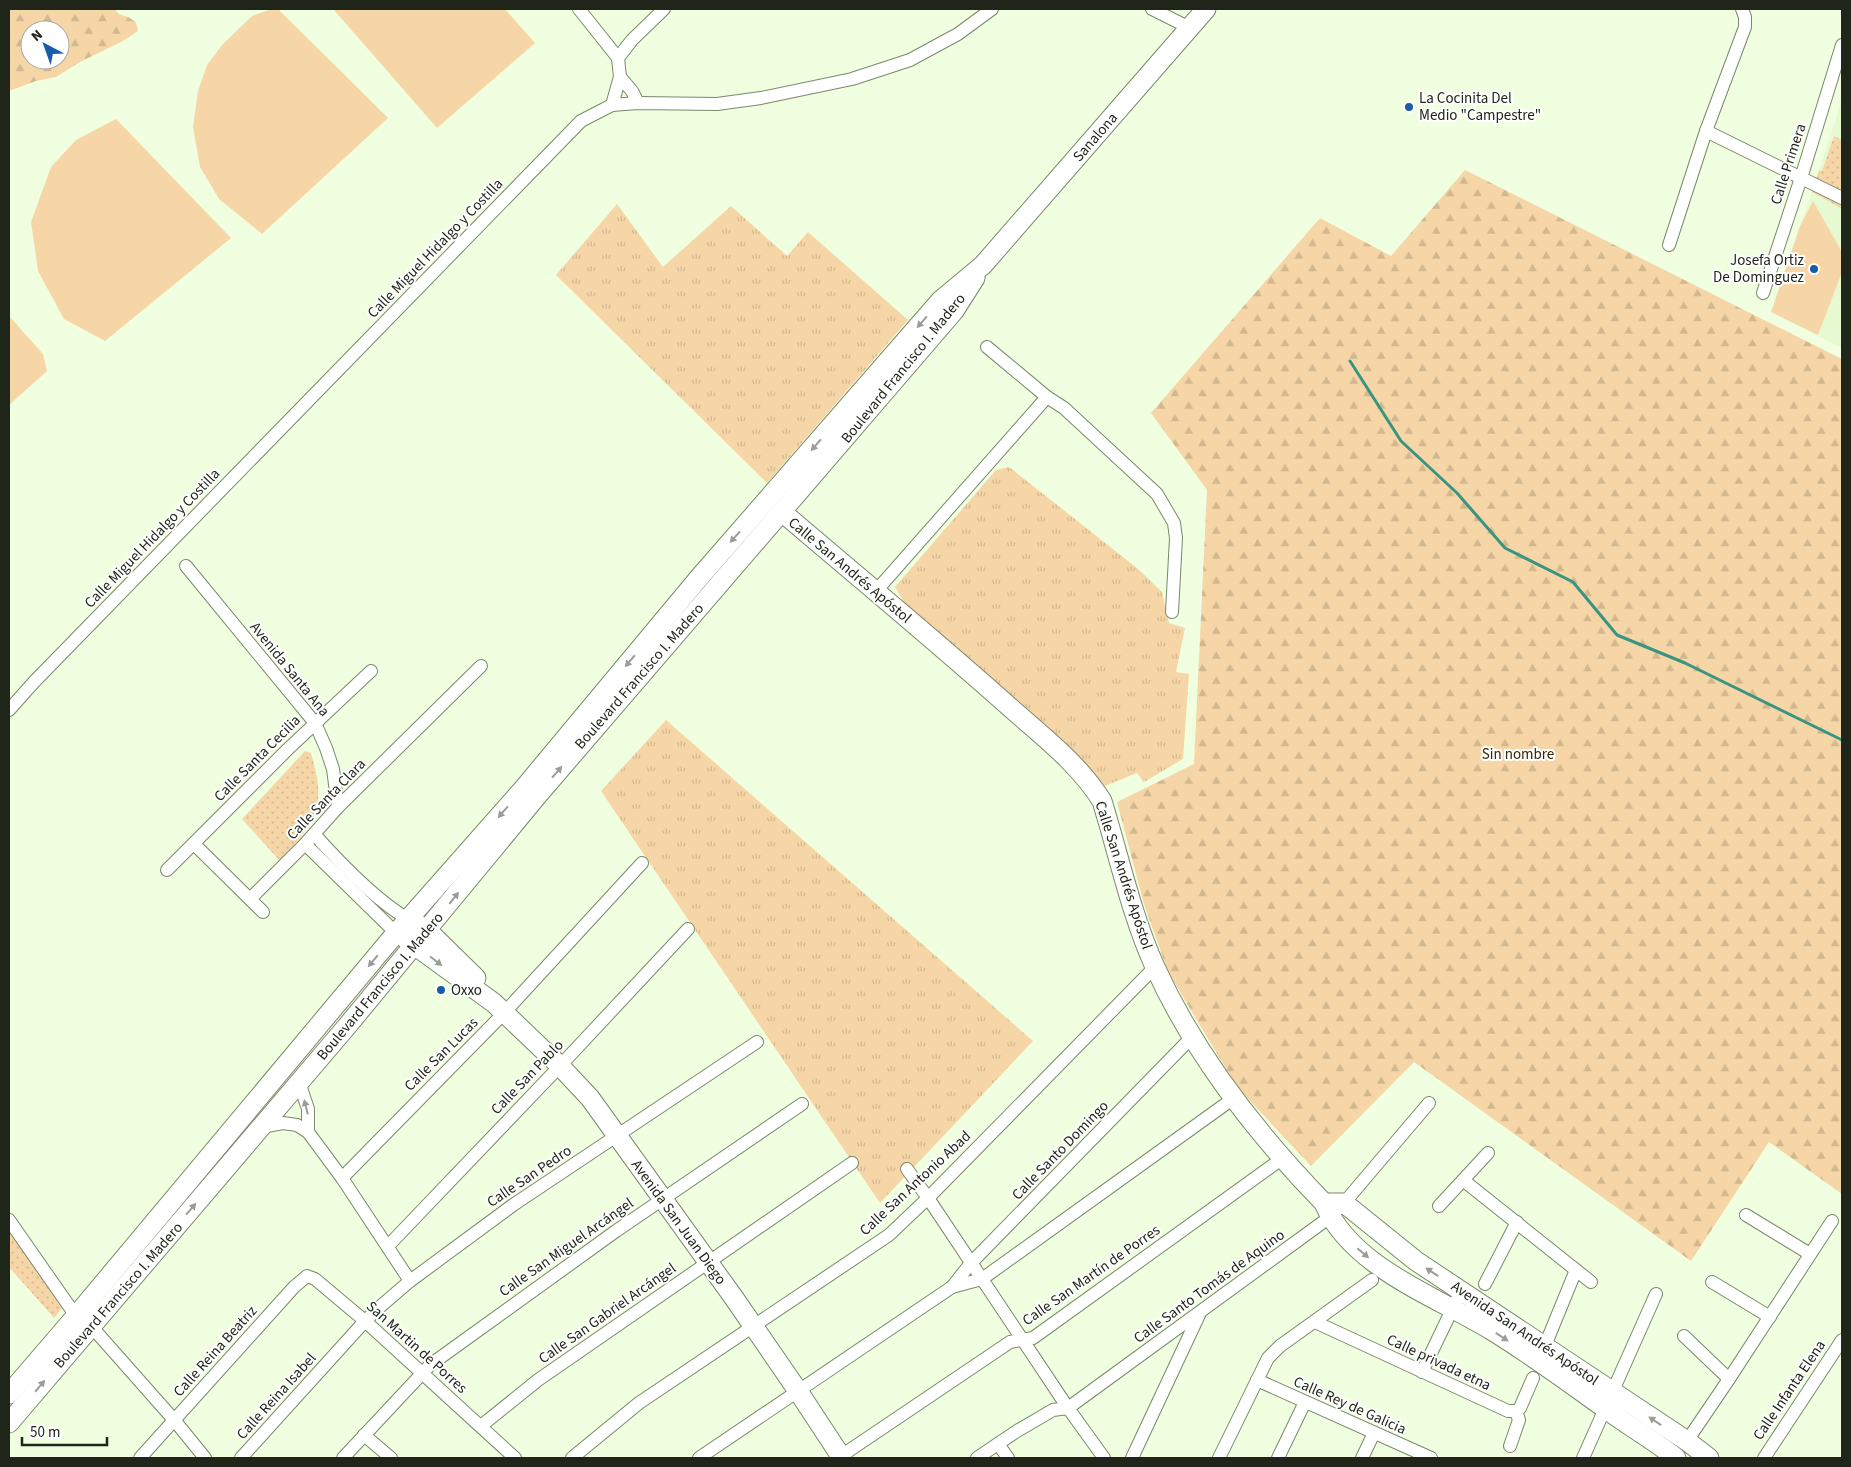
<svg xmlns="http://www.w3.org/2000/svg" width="1851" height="1467" font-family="'Source Sans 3',sans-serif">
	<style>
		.built { fill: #e6f9d1 }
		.grass { fill: url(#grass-tufts) }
		.forest { fill: url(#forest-firs); fill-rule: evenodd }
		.park { fill: url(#park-dots) }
		.pitch { fill: #f6d6a7 }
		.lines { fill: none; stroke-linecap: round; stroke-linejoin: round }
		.stream { stroke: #399481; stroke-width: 3 }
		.street-casing { stroke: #7a886b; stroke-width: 14 }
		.secondary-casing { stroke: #7a886b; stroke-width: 21 }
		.street { stroke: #fff; stroke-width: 12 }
		.secondary { stroke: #fff; stroke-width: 19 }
		.oneway { fill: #9b9d98 }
		.poi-dot { fill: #185bab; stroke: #fff; stroke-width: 2 }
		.labels { text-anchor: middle; stroke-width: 4; stroke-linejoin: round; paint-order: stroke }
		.poi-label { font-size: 15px; fill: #202519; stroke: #fff; text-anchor: start }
		.street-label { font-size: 15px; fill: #202519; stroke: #fff }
		.park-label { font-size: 15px; fill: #392500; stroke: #fff }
	</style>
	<defs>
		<pattern id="grass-tufts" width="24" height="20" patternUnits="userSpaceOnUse" patternTransform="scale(1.25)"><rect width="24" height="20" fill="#f6d6a7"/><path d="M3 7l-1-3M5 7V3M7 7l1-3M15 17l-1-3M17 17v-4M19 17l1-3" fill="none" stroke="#d3b88f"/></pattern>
		<pattern id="forest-firs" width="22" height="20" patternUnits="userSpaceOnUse" patternTransform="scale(1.25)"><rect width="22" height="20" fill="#f6d6a7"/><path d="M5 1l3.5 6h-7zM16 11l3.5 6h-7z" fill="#d3b88f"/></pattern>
		<pattern id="park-dots" width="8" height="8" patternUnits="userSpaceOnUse" patternTransform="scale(1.25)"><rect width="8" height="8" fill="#f6d6a7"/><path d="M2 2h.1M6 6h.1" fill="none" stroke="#d3b88f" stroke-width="1.8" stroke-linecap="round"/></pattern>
	</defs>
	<rect width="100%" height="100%" fill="#f0ffdf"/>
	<!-- built -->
	<g class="built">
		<polygon points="1842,100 1842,182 1819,170"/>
		<polygon points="1812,192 1842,209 1842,348 1771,312"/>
	</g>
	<!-- grass -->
	<g class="grass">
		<polygon points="617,204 663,267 731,206 787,256 808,232 908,320 767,483 556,275"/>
		<polygon points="1009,467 1137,568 1162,592 1169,623 1185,628 1176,672 1189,674 1183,759 1144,782 1137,773 1105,786 1085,763 905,604 895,587 996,470"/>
		<polygon points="666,720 1033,1041 880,1203 601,791"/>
	</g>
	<!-- forest -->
	<g class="forest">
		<path d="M9 9H115L119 14 128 17 136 22 138 31 123 41 80 62 56 77 36 81 9 91ZM30 30H60V60H30Z"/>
		<polygon points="1465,170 1842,359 1842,1194 1769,1142 1691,1261 1414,1062 1311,1166 1237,1087 1168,972 1144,904 1117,802 1194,764 1207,490 1151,413 1320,218 1391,256"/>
	</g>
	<!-- park -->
	<g class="park">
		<polygon points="1834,136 1842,140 1842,209 1812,192 1819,170 1822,171"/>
		<path d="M305 751 311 753C327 809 317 819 280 861L242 819Z"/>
		<polygon points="9,1224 67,1302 54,1318 9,1267"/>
	</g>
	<!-- pitch -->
	<g class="pitch">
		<polygon points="272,9 278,9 388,118 262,234 219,199 200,167 193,127 198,91 207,65 222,45 252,16"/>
		<polygon points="333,9 505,9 535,43 437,128"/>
		<polygon points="116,119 231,238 105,341 64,319 38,271 31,222 51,167 76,140"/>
		<polygon points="1813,201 1842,252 1842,272 1818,335 1771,312 1800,226"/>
		<polygon points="9,316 43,354 47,371 9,405"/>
	</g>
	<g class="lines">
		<!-- stream -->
		<polyline class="stream" points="1350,361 1401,441 1457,493 1505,548 1573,582 1617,635 1685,663 1842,740"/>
		<!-- street casing -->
		<g class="street-casing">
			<g id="street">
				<polyline points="579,9 618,58"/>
				<polyline points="1152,9 1190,28"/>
				<polyline points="620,77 632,91 638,103"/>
				<polyline points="612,105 620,77 618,58 632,40 664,9"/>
				<polyline points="1706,131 1842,198"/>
				<polyline points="1669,245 1706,131 1745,27 1745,17 1742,9"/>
				<polyline points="1763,293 1801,178 1842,45"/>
				<polyline points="987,347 1047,397 1064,408 1157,494 1174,523 1176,538 1172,612"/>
				<polyline points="186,566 315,723 326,748 333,769 338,807"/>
				<polyline points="876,591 1047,397"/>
				<polyline points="9,710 34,682 581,121 612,105 638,103 717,104 761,98 852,79 910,60 958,34 992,9"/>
				<path d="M314 834C340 863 375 900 408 919"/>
				<polyline points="194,844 263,912"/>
				<polyline points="305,844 396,933"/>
				<polyline points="167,870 288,749 371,671"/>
				<polyline points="250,899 305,844 338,807 481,666"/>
				<polyline points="299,1082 308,1109 308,1132"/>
				<polyline points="261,1127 283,1123 297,1125 308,1132 342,1178 410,1281"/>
				<polyline points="907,1169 928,1198 1068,1408 1104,1458"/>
				<polyline points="342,1178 504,1013 642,863"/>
				<polyline points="1463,1180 1591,1282"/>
				<polyline points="1439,1206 1488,1153"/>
				<polyline points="1746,1215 1810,1254"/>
				<polyline points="9,1220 76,1316 91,1326 175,1421 205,1458"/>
				<polyline points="388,1246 560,1066 688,929"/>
				<polyline points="1712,1282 1770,1317"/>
				<polyline points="1485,1284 1517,1222"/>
				<polyline points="952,1287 971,1263 1193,1036"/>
				<polyline points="1315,1322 1508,1411 1516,1411 1520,1408 1533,1378"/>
				<polyline points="1684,1336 1729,1379"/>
				<polyline points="1542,1353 1576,1270"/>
				<polyline points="1422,1372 1461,1291"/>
				<polyline points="1257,1380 1431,1458"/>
				<polyline points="481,1426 538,1380 852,1163"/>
				<polyline points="364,1435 391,1458"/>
				<polyline points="1687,1441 1729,1379 1832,1221"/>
				<polyline points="998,1444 1008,1458"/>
				<polyline points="1510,1446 1519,1420 1516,1411"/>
				<polyline points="140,1458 294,1287 307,1276 315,1279 365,1321 515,1458"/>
				<polyline points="241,1458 365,1321 382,1305 410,1281 513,1205 757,1042"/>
				<polyline points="343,1458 430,1365 616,1231 802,1104"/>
				<polyline points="572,1458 639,1403 889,1235 928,1198 1155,967"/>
				<polyline points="699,1458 952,1287 982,1279 1234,1098"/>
				<polyline points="838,1458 1010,1342 1033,1338 1276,1163 1281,1157"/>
				<polyline points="977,1458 1017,1431 1053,1410 1068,1408 1330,1217 1344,1203 1429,1103"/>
				<polyline points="1132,1458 1199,1315"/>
				<polyline points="1219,1458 1268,1358 1280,1346 1372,1280"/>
				<polyline points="1278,1458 1305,1402"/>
				<polyline points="1362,1458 1374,1433"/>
				<polyline points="1583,1458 1656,1294"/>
				<polyline points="1764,1458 1842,1340"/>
			</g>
		</g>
		<!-- secondary casing -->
		<g class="secondary-casing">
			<g id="secondary">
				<path d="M782 512C856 575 931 637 1004 702 1038 733 1077 761 1102 801 1119 856 1131 914 1155 967 1195 1055 1257 1134 1324 1203 1351 1267 1435 1296 1491 1330 1532 1355 1571 1384 1610 1412 1632 1428 1655 1441 1676 1458"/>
				<polyline points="417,924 427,930 476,978"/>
				<polyline points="406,939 494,1003 560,1066 590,1098 734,1298 798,1391 842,1458"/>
				<polyline points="1324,1203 1344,1203 1416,1261 1687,1441 1709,1458"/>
				<polyline points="9,1394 76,1316 396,933 524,788 698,579 941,300 983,265 1206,9"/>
				<polyline points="9,1423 348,1025 537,796 954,311 975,278"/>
			</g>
		</g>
		<!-- street -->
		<use href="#street" class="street"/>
		<!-- secondary -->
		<use href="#secondary" class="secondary"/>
	</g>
	<!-- one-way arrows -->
	<defs><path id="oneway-solid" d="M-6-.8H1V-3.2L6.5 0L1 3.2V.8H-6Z" transform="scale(1.25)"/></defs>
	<g class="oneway">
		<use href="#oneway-solid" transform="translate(922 322) rotate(131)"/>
		<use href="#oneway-solid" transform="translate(816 445) rotate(131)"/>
		<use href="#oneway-solid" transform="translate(735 537) rotate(132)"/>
		<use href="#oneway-solid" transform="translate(630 661) rotate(130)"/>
		<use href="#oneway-solid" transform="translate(557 772) rotate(-49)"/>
		<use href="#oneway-solid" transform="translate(503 812) rotate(131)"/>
		<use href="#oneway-solid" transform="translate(454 898) rotate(-51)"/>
		<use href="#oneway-solid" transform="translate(373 961) rotate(130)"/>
		<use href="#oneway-solid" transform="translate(436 961) rotate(37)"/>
		<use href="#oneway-solid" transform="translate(306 1107) rotate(-104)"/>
		<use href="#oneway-solid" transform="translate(191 1209) rotate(-49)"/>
		<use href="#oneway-solid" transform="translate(1363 1253) rotate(40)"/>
		<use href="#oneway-solid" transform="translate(1432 1272) rotate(-147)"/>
		<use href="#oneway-solid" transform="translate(1502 1337) rotate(33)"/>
		<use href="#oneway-solid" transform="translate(40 1386) rotate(-50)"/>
		<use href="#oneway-solid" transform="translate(1655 1421) rotate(-146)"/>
	</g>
	<!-- markers -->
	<g class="poi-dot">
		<circle cx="1409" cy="107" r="5"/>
		<circle cx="1814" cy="269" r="5"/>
		<circle cx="441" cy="990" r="5"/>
	</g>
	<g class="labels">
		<!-- poi labels -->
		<g class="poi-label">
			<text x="1419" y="103">La Cocinita Del<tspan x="1419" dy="17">Medio "Campestre"</tspan></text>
			<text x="1804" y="265" text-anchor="end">Josefa Ortiz<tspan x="1804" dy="17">De Dominguez</tspan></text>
			<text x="451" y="995">Oxxo</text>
		</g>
		<!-- street labels -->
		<g class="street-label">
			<text transform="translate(1095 137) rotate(-49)" y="5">Sanalona</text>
			<text transform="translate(1788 164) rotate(-72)" y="5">Calle Primera</text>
			<text transform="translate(435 248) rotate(-46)" y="5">Calle Miguel Hidalgo y Costilla</text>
			<text transform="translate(903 368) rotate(-51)" y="5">Boulevard Francisco I. Madero</text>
			<text transform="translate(152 538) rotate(-46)" y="5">Calle Miguel Hidalgo y Costilla</text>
			<text transform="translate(850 570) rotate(40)" y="5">Calle San Andrés Apóstol</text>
			<text transform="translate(290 669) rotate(51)" y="5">Avenida Santa Ana</text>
			<text transform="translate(639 676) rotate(-49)" y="5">Boulevard Francisco I. Madero</text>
			<text transform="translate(257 758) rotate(-45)" y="5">Calle Santa Cecilia</text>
			<text transform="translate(326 799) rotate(-46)" y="5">Calle Santa Clara</text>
			<text transform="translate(1124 875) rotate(72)" y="5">Calle San Andrés Apóstol</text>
			<text transform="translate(380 986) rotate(-50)" y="5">Boulevard Francisco I. Madero</text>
			<text transform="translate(441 1054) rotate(-45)" y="5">Calle San Lucas</text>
			<text transform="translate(527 1077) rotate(-46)" y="5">Calle San Pablo</text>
			<text transform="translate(1060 1150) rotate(-46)" y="5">Calle Santo Domingo</text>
			<text transform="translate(529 1176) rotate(-34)" y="5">Calle San Pedro</text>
			<text transform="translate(915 1183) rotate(-43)" y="5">Calle San Antonio Abad</text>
			<text transform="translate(679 1222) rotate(54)" y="5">Avenida San Juan Diego</text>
			<text transform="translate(566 1247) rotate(-35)" y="5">Calle San Miguel Arcángel</text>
			<text transform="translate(1091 1275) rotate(-35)" y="5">Calle San Martín de Porres</text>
			<text transform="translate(1209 1286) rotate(-36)" y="5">Calle Santo Tomás de Aquino</text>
			<text transform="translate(118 1295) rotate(-49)" y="5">Boulevard Francisco I. Madero</text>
			<text transform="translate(607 1313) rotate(-35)" y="5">Calle San Gabriel Arcángel</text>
			<text transform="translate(1525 1333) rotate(34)" y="5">Avenida San Andrés Apóstol</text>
			<text transform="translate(417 1347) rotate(42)" y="5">San Martin de Porres</text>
			<text transform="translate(215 1351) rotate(-48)" y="5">Calle Reina Beatriz</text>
			<text transform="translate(1439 1362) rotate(25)" y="5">Calle privada etna</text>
			<text transform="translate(1789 1390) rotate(-56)" y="5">Calle Infanta Elena</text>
			<text transform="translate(276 1396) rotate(-48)" y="5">Calle Reina Isabel</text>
			<text transform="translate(1350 1405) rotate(24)" y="5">Calle Rey de Galicia</text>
		</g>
		<!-- park labels -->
		<g class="park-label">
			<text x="1518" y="759">Sin nombre</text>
		</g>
	</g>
	<!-- border -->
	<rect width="1851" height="1467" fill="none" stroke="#202519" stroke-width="20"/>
	<!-- north arrow -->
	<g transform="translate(45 45) rotate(319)"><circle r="24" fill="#ffffff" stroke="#a6a8a3"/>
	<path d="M0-4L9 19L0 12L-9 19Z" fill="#185bab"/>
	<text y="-8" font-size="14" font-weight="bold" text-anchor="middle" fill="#202519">N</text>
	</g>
	<!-- scale -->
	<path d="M22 1437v8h85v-8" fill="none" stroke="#202519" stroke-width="2.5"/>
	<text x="30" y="1437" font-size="15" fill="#202519" stroke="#ffffff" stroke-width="4" paint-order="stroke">50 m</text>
</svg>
